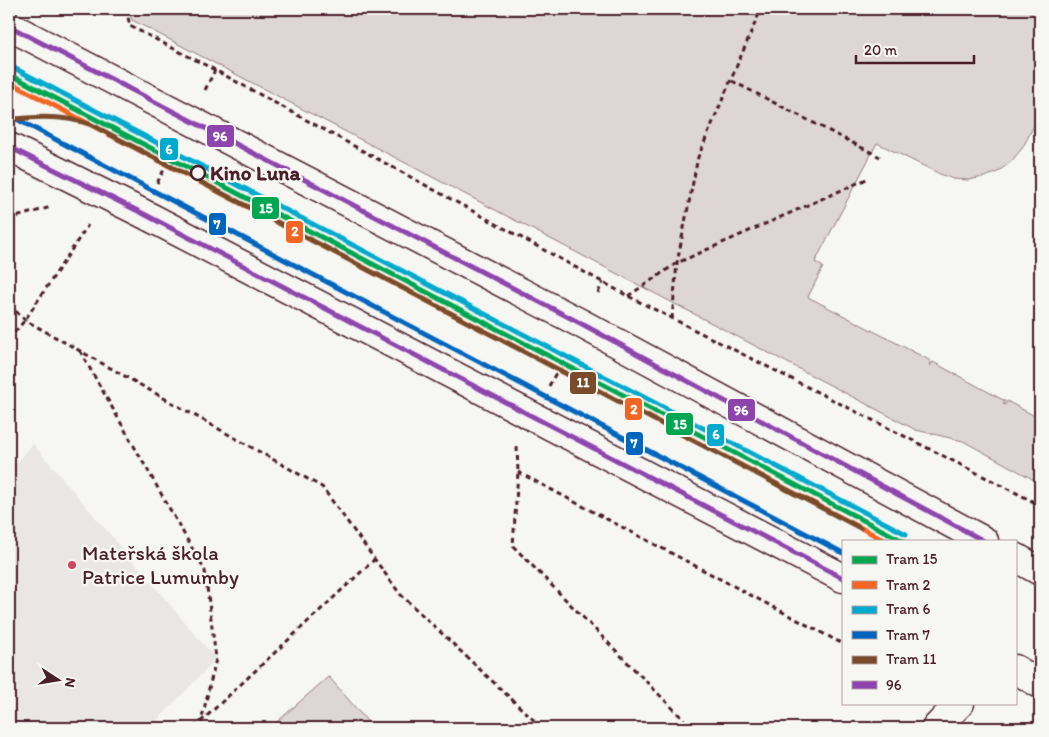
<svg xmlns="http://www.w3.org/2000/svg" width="1049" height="737" font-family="Itim,sans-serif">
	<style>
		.built { fill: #e9e6e3 }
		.green { fill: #ddd6d5; stroke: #947a80 }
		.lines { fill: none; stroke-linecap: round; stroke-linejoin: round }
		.minor-casing { stroke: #4a1f2b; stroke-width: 31 }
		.path { stroke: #4a1f2b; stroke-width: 3; stroke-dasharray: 5 4; stroke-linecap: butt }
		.minor { stroke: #f6f6f2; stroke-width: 28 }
		.bus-1-casing { stroke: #f6f6f2; stroke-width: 9 }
		.bus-1 { stroke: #8e44ad; stroke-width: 5 }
		.tram-1-casing { stroke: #f6f6f2; stroke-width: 9 }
		.tram-2-casing { stroke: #f6f6f2; stroke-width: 9 }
		.tram-3-casing { stroke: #f6f6f2; stroke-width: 9 }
		.tram-4-casing { stroke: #f6f6f2; stroke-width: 9 }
		.tram-5-casing { stroke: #f6f6f2; stroke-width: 9 }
		.tram-1 { stroke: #00a651; stroke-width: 5 }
		.tram-2 { stroke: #f26522; stroke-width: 5 }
		.tram-3 { stroke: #00a9ce; stroke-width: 5 }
		.tram-4 { stroke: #0065bd; stroke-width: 5 }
		.tram-5 { stroke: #7a4b2a; stroke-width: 5 }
		.stop-dot { fill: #f6f6f2; stroke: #4a1f2b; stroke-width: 2.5 }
		.poi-dot { fill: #d1495b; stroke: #f6f6f2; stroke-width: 2 }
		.labels { text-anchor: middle; stroke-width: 5; stroke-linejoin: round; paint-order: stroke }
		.stop-label { font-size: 21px; font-weight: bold; fill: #4a1f2b; stroke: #f6f6f2; text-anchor: start }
		.poi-label { font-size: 21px; fill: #4a1f2b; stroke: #f6f6f2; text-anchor: start }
		.line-badge { stroke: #f6f6f2; stroke-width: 2 }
		.badge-label { font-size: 14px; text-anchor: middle; font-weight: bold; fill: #fff }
	</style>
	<rect width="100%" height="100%" fill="#f6f6f2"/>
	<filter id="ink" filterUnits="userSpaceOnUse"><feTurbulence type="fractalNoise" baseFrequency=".02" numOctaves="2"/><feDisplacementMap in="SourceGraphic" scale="10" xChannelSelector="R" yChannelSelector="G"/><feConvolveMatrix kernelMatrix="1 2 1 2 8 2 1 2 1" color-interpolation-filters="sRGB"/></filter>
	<g filter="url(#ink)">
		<!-- built -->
		<polygon class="built" points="33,444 216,659 150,728 9,728 9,472"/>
		<!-- green -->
		<g class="green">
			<polygon points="128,9 1040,9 1040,114 1023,147 1011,162 996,173 984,177 968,180 953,179 940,174 877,143 815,262 823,267 808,297 931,361 929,365 930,366 933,362 1005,401 1003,404 1005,405 1007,401 1040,419 1040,483 963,441 916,430 132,20"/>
			<polygon points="329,677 373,728 270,728 328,677"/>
		</g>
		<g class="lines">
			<!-- minor casing -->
			<g class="minor-casing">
				<g id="minor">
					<polyline points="9,26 582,324 984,541"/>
					<polyline points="9,147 142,213 843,578"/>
					<polyline points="1015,557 1040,571"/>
					<polyline points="1015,669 1040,684"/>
					<polyline points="936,728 960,703"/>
				</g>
			</g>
			<!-- path -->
			<g class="path">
				<polyline points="126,9 130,26 215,70 628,296 1040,505"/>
				<polyline points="732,81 880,157"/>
				<polyline points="205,90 215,70"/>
				<polyline points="157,183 174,151"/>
				<polyline points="9,219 51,207"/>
				<polyline points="598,293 603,282"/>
				<polyline points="628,296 677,263 869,178"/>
				<polyline points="9,305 25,320 322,487 400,594 542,728"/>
				<polyline points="672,319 677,263 698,157 761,9"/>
				<polyline points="9,339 25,320 88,225"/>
				<polyline points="80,351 205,571 216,659 201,722"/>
				<polyline points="549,386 566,354"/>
				<polyline points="517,447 518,472 513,546 692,728"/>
				<polyline points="518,472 843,644"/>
				<polyline points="985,724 991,728"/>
				<polyline points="194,728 375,559"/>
			</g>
			<!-- minor -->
			<use href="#minor" class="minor"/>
			<!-- bus-1 casing -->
			<g class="bus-1-casing">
				<g id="bus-1">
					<polyline points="9,26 582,324 984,541"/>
					<polyline points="9,147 142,213 843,578"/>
				</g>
			</g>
			<!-- bus-1 -->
			<use href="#bus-1" class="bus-1"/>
			<!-- tram-1 casing -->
			<g class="tram-1-casing">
				<polyline id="tram-1" points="9,74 903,541"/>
			</g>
			<!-- tram-2 casing -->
			<g class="tram-2-casing">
				<polyline id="tram-2" points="9,82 886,541"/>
			</g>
			<!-- tram-3 casing -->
			<g class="tram-3-casing">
				<polyline id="tram-3" points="12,67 906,534"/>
			</g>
			<!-- tram-4 casing -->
			<g class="tram-4-casing">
				<polyline id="tram-4" points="9,115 843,553"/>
			</g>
			<!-- tram-5 casing -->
			<g class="tram-5-casing">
				<path id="tram-5" d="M9 120C36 116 66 115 92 125L860 528"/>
			</g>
			<!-- tram-1 -->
			<use href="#tram-1" class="tram-1"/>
			<!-- tram-2 -->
			<use href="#tram-2" class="tram-2"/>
			<!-- tram-3 -->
			<use href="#tram-3" class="tram-3"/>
			<!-- tram-4 -->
			<use href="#tram-4" class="tram-4"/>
			<!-- tram-5 -->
			<use href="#tram-5" class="tram-5"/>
		</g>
	</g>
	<!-- markers -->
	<circle class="stop-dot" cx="198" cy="173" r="7"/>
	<circle class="poi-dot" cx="72" cy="565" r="5"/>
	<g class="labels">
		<!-- stop labels -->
		<g class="stop-label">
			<text x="210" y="180">Kino Luna</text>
		</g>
		<!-- poi labels -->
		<g class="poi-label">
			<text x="82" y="560">Mateřská škola<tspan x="82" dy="24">Patrice Lumumby</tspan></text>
		</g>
	</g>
	<g class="line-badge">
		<rect x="206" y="124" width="29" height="24" rx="5" fill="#8e44ad"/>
		<rect x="159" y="137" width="20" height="24" rx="5" fill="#00a9ce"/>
		<rect x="251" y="196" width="29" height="24" rx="5" fill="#00a651"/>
		<rect x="208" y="212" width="19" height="24" rx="5" fill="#0065bd"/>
		<rect x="285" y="220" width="19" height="24" rx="5" fill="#f26522"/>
		<rect x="569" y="371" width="28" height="24" rx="5" fill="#7a4b2a"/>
		<rect x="624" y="397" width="19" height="24" rx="5" fill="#f26522"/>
		<rect x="727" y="398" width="29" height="24" rx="5" fill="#8e44ad"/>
		<rect x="665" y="412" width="29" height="24" rx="5" fill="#00a651"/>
		<rect x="706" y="423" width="19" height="24" rx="5" fill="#00a9ce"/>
		<rect x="625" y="431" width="19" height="25" rx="5" fill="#0065bd"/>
	</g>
	<g class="badge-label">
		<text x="220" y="141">96</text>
		<text x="169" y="154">6</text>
		<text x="266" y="213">15</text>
		<text x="217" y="229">7</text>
		<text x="295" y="236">2</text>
		<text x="583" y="387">11</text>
		<text x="634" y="414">2</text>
		<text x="741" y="415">96</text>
		<text x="680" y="429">15</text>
		<text x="716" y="439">6</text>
		<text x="634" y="448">7</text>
	</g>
	<!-- margin -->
	<rect width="1049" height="737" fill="none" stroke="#f6f6f2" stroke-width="30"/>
	<rect x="15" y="15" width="1019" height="707" fill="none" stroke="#4a1f2b" stroke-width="2" filter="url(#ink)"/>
	<!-- legend -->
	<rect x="842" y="540" width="175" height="165" fill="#f6f6f2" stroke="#b1a0a2"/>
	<rect x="852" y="556" width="25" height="8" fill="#00a651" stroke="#b1a0a2"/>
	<text x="886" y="564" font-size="15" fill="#4a1f2b">Tram 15</text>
	<rect x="852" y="581" width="25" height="8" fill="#f26522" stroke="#b1a0a2"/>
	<text x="886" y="590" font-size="15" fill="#4a1f2b">Tram 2</text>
	<rect x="852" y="606" width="25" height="8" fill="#00a9ce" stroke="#b1a0a2"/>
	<text x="886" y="614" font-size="15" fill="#4a1f2b">Tram 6</text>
	<rect x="852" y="631" width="25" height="8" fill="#0065bd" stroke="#b1a0a2"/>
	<text x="886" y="640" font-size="15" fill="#4a1f2b">Tram 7</text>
	<rect x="852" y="656" width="25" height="8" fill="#7a4b2a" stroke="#b1a0a2"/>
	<text x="886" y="664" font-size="15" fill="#4a1f2b">Tram 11</text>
	<rect x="852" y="681" width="25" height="8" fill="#8e44ad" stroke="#b1a0a2"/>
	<text x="886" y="690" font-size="15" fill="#4a1f2b">96</text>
	<!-- north arrow -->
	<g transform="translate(58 680) rotate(102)" stroke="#f6f6f2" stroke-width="4" paint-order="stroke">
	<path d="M0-4L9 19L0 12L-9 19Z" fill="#4a1f2b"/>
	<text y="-8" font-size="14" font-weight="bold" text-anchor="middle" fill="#4a1f2b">N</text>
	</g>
	<!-- scale -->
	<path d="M856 55v8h118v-8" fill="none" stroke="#4a1f2b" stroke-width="2.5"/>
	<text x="864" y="55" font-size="15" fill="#4a1f2b" stroke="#f6f6f2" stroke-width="4" paint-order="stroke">20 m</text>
</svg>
